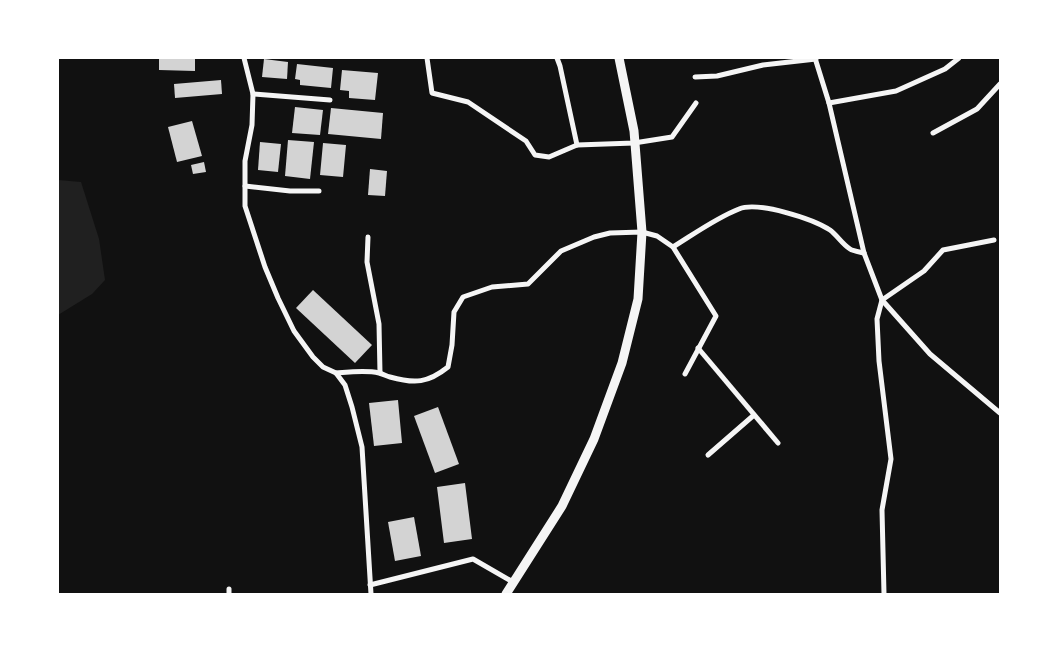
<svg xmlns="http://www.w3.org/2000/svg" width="1058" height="652" font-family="'Asap Condensed',sans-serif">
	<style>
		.green { fill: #202020 }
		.building { fill: #d3d3d3 }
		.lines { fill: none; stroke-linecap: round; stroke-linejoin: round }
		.minor { stroke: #f5f5f5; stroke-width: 5 }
		.tertiary { stroke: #f5f5f5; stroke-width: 9 }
	</style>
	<rect width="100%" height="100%" fill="#111"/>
	<!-- green -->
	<polygon class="green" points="58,180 81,182 99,239 105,280 92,294 58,315"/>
	<!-- building -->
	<g class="building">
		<polygon points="171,58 195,58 195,71 159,70 159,59 171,59"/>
		<polygon points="264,59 288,62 287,79 262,77"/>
		<polygon points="297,64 333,68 331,88 300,85 300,80 295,79"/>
		<polygon points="342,70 378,73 375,100 349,98 349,91 340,90"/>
		<polygon points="221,80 222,94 175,98 174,84"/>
		<polygon points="295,107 323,110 320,135 292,133"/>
		<polygon points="331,108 383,113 381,139 328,134"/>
		<polygon points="192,121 202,156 177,162 168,127"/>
		<polygon points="288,140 314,142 310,179 285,176"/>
		<polygon points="260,142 281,144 278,172 258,170"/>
		<polygon points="323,143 346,145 343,177 320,175"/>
		<polygon points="204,162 206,172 193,174 191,165"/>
		<polygon points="370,169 387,171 385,196 368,195"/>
		<polygon points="313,290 372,345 355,363 296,308"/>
		<polygon points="398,400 402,443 374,446 369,403"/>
		<polygon points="438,407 459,464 435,473 414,416"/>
		<polygon points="465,483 472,539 444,543 437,487"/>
		<polygon points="414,517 421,556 395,561 388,522"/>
	</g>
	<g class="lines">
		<!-- minor -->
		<g class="minor">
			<polyline points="244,58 253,94 252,125 245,161 245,206 265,267 278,298 294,331 313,357 323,367 336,373 345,385 352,407 362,447 371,594"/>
			<polyline points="427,58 432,93 468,102 526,141 535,155 549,157 577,145 634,143 672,137 696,103"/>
			<polyline points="557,58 560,66 577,145"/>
			<polyline points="815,58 829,103 864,253 882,300 930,354 1000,413"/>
			<polyline points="695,77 717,76 763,65 816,59"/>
			<polyline points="253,94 330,100"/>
			<polyline points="829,103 896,91 945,69 959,58"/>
			<polyline points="933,133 977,109 1000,84"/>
			<polyline points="245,186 290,191 319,191"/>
			<polyline points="368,237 367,262 379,324 380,373"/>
			<polyline points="673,247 716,316 685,374"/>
			<polyline points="698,348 778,443"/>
			<path d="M336 373C350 372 366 370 379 373 383 374 386 376 390 377 415 384 428 383 448 367L452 345 454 312 463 297 492 287 528 284 561 251 594 237 610 233 642 232 657 236 673 247C694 234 716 218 739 209 758 201 813 219 830 230 837 235 842 244 850 249 853 251 860 252 864 253"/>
			<polyline points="708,455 754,415"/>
			<polyline points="370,585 473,559 513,582"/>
			<polyline points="229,589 229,594"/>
			<polyline points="884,594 882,510 891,459 879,361 877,319 882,300 924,271 943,250 994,240"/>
		</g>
		<!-- tertiary -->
		<polyline class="tertiary" points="506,594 562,506 594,439 622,363 638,299 642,232 634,131 619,58"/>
	</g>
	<!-- border -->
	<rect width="1058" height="652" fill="none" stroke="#ffffff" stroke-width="118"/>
</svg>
